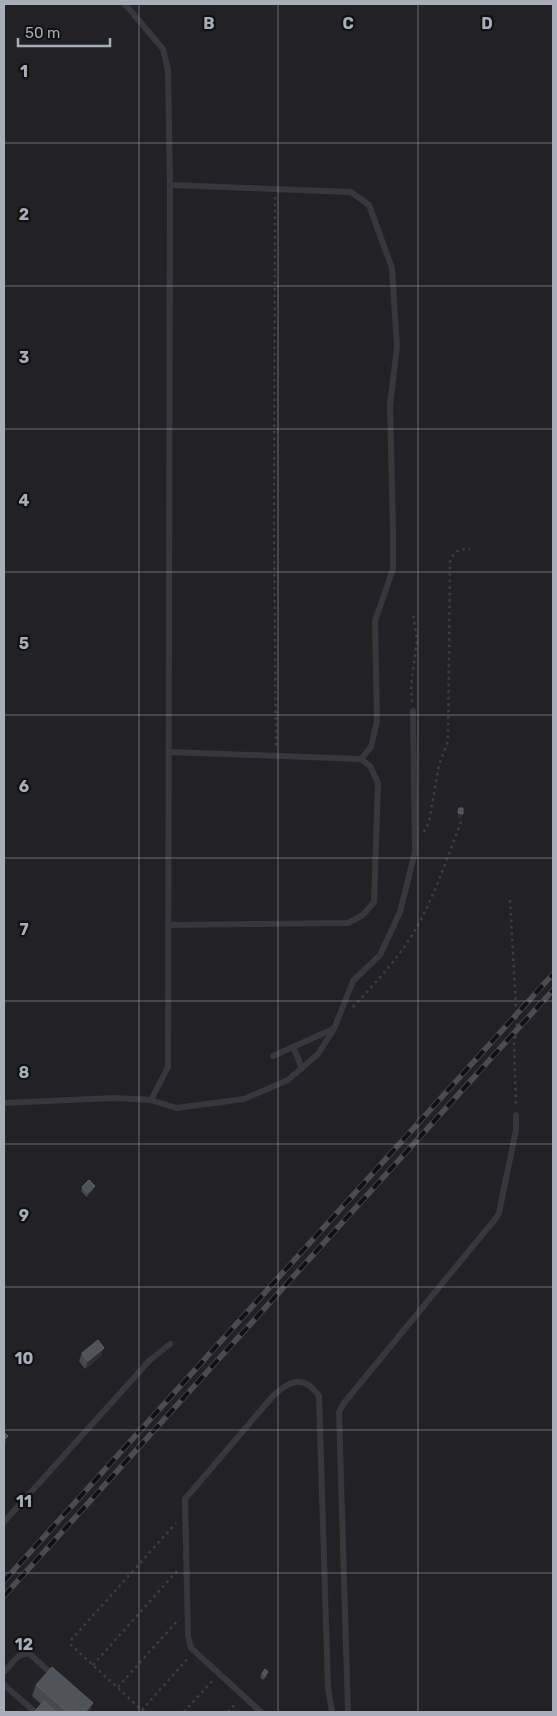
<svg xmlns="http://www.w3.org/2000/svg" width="557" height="1716" font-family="Rubik,sans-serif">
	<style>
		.built { fill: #222225 }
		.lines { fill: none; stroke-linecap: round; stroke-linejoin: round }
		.path { stroke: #3d3f44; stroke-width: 2.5; stroke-dasharray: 2.5 4; stroke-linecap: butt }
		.service { stroke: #37383d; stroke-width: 6 }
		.rail-casing { stroke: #4a4c52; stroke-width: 5.5 }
		.rail { stroke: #111113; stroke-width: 4; stroke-dasharray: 11; stroke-linecap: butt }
		.wall { fill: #47494d }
		.shaded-wall { fill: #2f3033 }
		.building { fill: #525359; stroke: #5f6168 }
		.grid { fill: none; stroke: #a8adb8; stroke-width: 1; stroke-opacity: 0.55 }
		.grid-label { font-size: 16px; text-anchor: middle; font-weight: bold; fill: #a8adb8; stroke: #111113; stroke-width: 4.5; stroke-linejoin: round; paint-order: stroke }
	</style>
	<rect width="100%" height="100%" fill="#161618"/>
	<!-- built -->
	<rect class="built" x="4" y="4" width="549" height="1708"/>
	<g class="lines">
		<!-- path -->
		<g class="path">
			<polyline points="275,197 274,531 276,747"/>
			<polyline points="412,702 411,686 417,640 413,613"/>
			<path d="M424 832 429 822 439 765 448 741 450 562C454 551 458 549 470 549"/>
			<polyline points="510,900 517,1026 514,1044 516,1106"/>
			<path d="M353 1007C377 981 401 956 418 925 436 892 448 856 461 822"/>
			<polyline points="93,1665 177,1571"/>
			<polyline points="118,1687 179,1619"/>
			<polyline points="142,1710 189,1657"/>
			<polyline points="144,1712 71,1645 71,1640 176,1523"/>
			<polyline points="184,1712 213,1680"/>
			<polyline points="228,1712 237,1702"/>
		</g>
		<!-- service -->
		<g class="service">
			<polyline points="170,185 351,192 369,205 392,268 397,347 390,405 393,532 393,569 375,621 377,721 371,747 361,759"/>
			<polyline points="168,925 348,923 363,915 374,902 378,783 370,766 361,759 169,752"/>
			<polyline points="293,1047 302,1068"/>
			<polyline points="273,1056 333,1029"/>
			<polyline points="151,1100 176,1108 244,1099 288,1080 318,1054 334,1029 353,981 380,955 400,912 415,852 413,711"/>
			<polyline points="4,1103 115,1098 151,1100 168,1067 170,185 168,70 163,49 125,4"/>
			<polyline points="4,1522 149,1361 170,1344"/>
			<path d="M4 1672C11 1665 18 1651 30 1654L54 1676"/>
			<polyline points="4,1685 35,1712"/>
			<path d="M261 1712 191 1648 188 1636 185 1499 273 1396C290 1380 304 1374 319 1396L328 1688 332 1712"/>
			<polyline points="348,1712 339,1412 344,1403 496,1218 499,1213 516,1130 516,1115"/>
		</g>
		<!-- rail casing -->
		<g class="rail-casing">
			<g id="rail">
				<polyline points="4,1581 553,974"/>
				<polyline points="4,1596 553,990"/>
			</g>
		</g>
		<!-- rail -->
		<use href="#rail" class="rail"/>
	</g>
	<!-- wall -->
	<g class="wall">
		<polygon points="95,1186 93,1190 87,1197 81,1191 82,1187"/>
		<polygon points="82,1353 101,1356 85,1369 79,1361"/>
		<polygon points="262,1673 267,1676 263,1680 260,1677"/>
		<polygon points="36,1685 90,1712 34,1712 41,1704 32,1696"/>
	</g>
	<!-- shaded-wall -->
	<g class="shaded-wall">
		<polygon points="458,813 463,814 461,818 457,817"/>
		<polygon points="95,1186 93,1190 87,1197 88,1193"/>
		<polygon points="104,1348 101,1356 85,1369 88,1361"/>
		<polygon points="8,1436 5,1444 4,1445 4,1440"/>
		<polygon points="93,1703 90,1712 85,1712"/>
	</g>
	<!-- building -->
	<g class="building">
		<polygon points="459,808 463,808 463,814 458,813"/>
		<polygon points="89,1180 95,1186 88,1193 82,1187"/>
		<polygon points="98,1340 104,1348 88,1361 82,1353"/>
		<polygon points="4,1432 8,1436 4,1440"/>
		<polygon points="52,1667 93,1703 85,1712 68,1712 36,1685"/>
		<polygon points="265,1669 268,1672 265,1676 262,1673"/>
		<polygon points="44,1701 56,1712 34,1712"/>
	</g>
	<!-- grid -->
	<path class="grid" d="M139 4V1712M278 4V1712M418 4V1712M4 143H553M4 286H553M4 429H553M4 572H553M4 715H553M4 858H553M4 1001H553M4 1144H553M4 1287H553M4 1430H553M4 1573H553"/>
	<g class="grid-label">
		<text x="209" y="29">B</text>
		<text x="348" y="29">C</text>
		<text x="487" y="29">D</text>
		<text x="24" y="77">1</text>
		<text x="24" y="220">2</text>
		<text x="24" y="363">3</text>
		<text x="24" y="506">4</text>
		<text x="24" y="649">5</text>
		<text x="24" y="792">6</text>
		<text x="24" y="935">7</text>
		<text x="24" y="1078">8</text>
		<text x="24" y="1221">9</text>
		<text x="24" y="1364">10</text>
		<text x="24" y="1507">11</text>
		<text x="24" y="1650">12</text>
	</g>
	<!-- border -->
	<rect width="557" height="1716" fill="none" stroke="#a8adb8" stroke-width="10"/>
	<!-- scale -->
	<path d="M18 38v8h92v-8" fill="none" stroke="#a8adb8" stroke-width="2.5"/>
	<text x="25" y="38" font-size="15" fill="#a8adb8" stroke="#111113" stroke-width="4" paint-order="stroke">50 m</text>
</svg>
